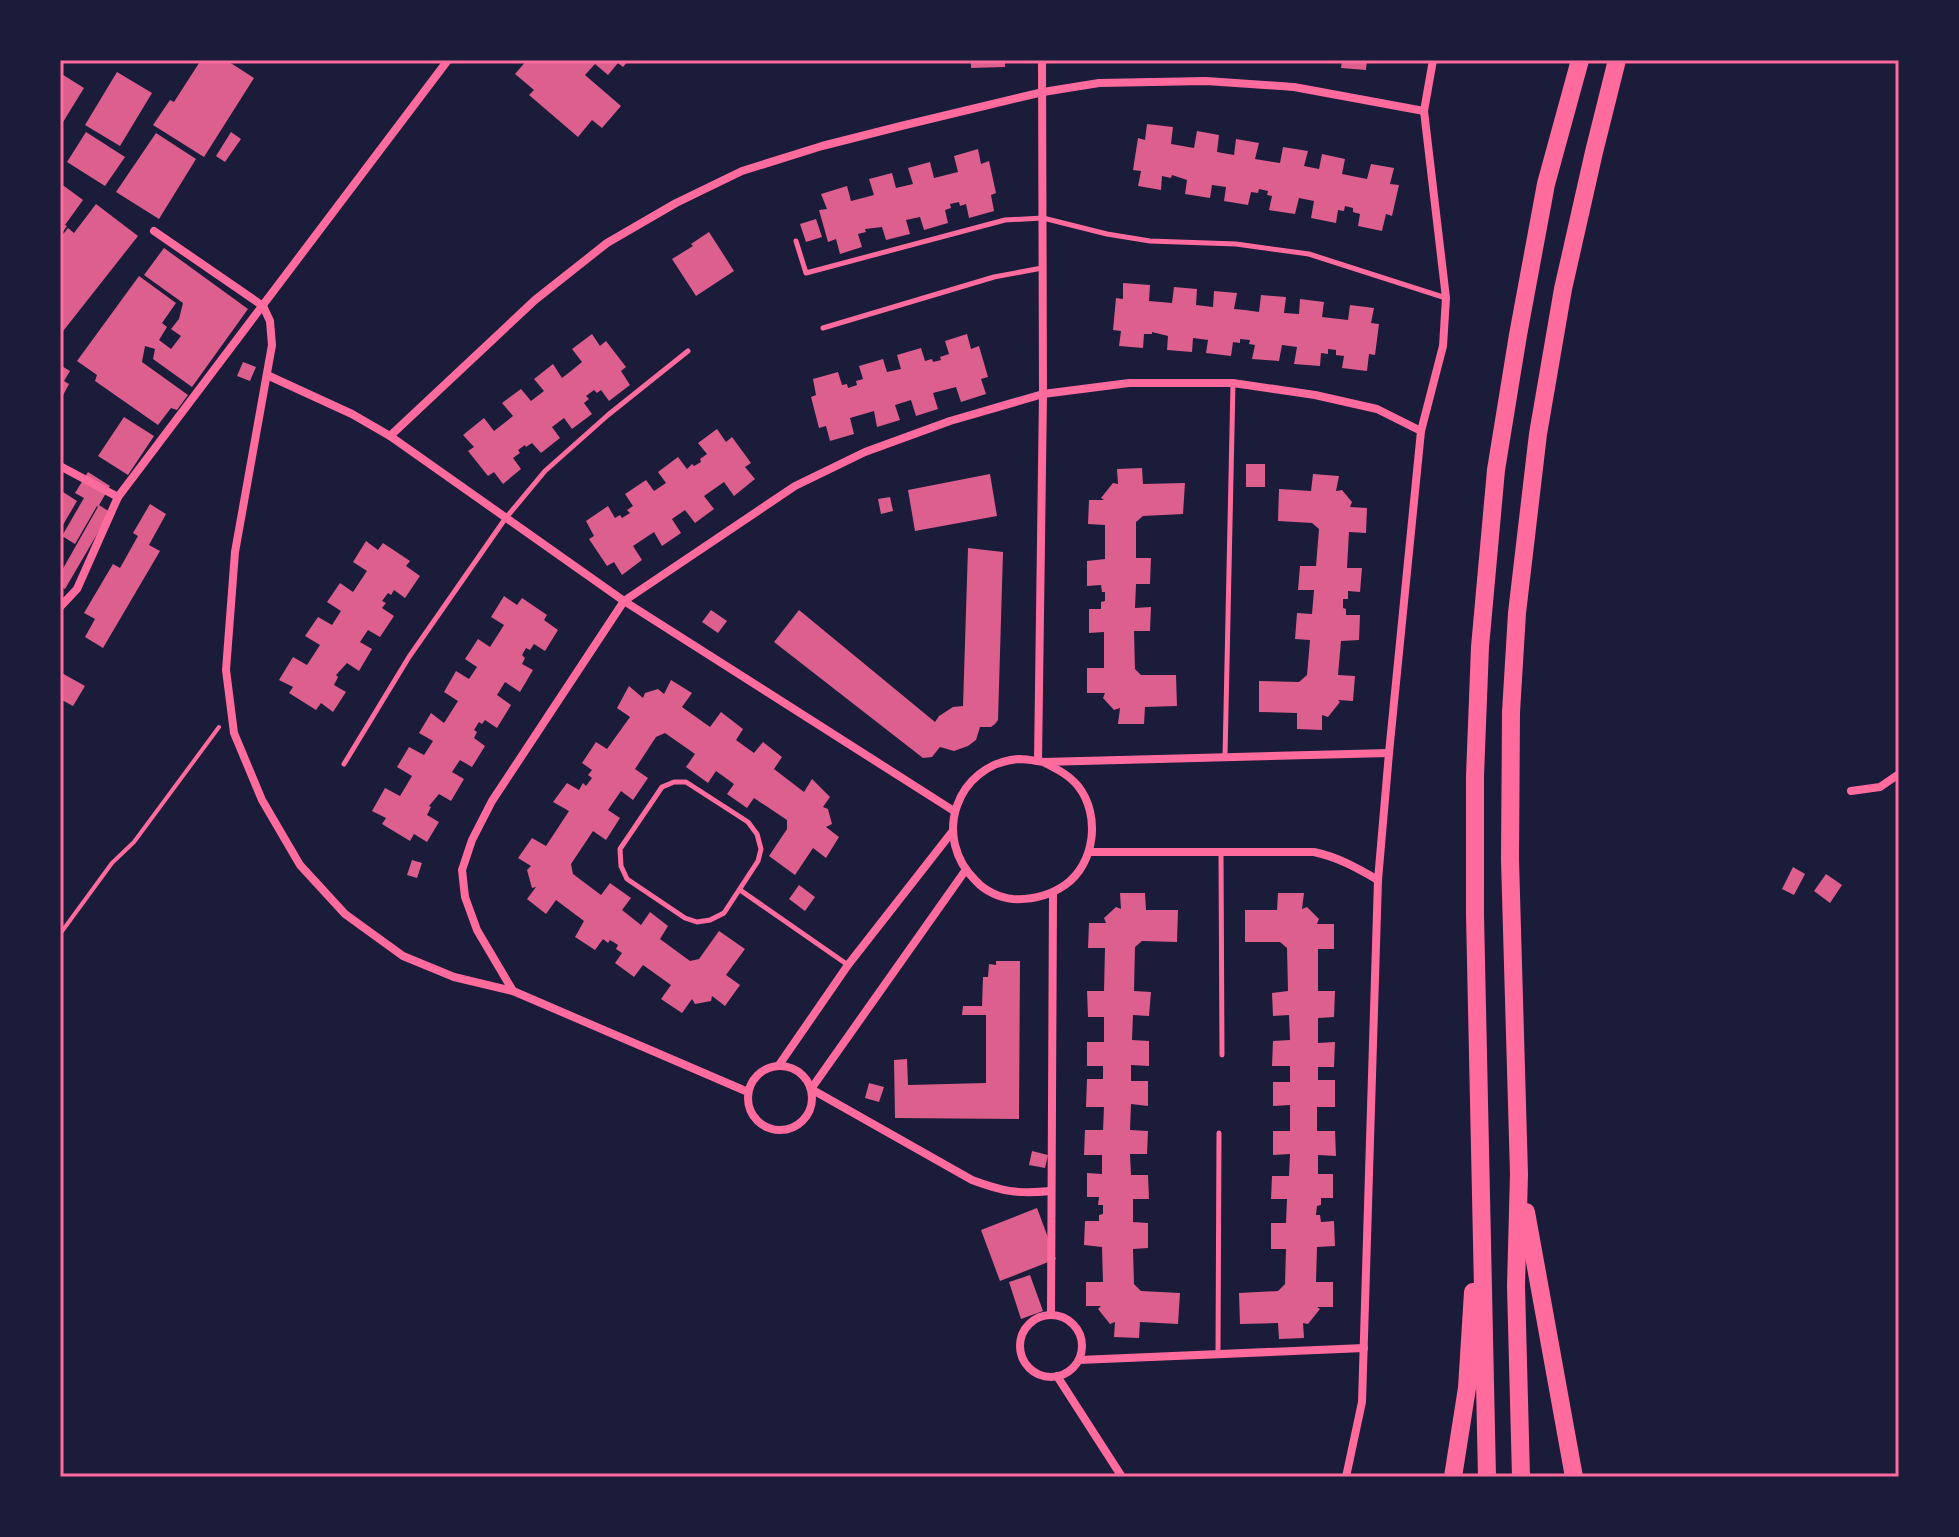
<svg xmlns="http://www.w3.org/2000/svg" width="1959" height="1537" font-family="'Fira Sans Condensed',sans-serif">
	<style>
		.building { fill: #dd5f8e }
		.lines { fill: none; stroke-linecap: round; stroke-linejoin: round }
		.path { stroke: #ff6b9d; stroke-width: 4 }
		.service { stroke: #ff6b9d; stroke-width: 5 }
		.minor { stroke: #ff6b9d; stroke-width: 8 }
		.motorway { stroke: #ff6b9d; stroke-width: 18 }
		.neatline { fill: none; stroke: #ff6b9d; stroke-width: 3 }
	</style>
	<rect width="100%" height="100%" fill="#1b1b3a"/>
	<!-- building -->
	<g class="building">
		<polygon points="201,60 226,60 254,78 204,157 153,125 170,100 174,102"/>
		<polygon points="527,60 629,60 623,67 618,63 608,75 595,64 585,75 621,106 602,128 592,120 578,137 529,95 534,90 515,74"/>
		<polygon points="971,60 1005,60 1005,67 971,68"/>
		<polygon points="1342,60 1367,60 1366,70 1341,68"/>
		<polygon points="117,72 152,93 120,146 85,125"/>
		<polygon points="60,73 84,88 60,127"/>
		<polygon points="1147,124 1173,127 1171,144 1194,148 1197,131 1219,135 1217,152 1234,155 1236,139 1259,143 1255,159 1280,163 1283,147 1308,151 1304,166 1319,169 1322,154 1345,159 1342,174 1367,179 1371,164 1394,168 1390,184 1399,185 1392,216 1386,214 1382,231 1358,226 1360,214 1353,212 1353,208 1345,206 1344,211 1338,210 1336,223 1311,218 1314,201 1299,198 1295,214 1269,210 1272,196 1267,195 1268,191 1259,189 1258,193 1251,192 1248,205 1224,201 1226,187 1212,185 1210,198 1185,194 1187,180 1172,175 1171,178 1162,176 1161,190 1138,186 1141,171 1133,170 1138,138 1145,140"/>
		<polygon points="86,132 125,157 105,186 67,162"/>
		<polygon points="231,132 241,139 225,162 216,156"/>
		<polygon points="156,133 196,159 159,219 116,192"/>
		<polygon points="978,149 981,164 989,161 996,193 991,195 994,211 969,218 966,204 960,206 959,202 950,204 951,208 945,210 948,223 924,230 920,217 906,220 910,234 886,240 882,227 865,229 866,232 858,234 862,247 840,254 836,239 828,242 819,210 827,209 821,194 847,186 851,201 874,195 869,179 892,173 896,188 913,184 908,168 930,162 934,178 958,172 954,156"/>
		<polygon points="60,183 83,200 65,225 67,226 60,236"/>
		<polygon points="96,204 138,236 60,335 60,238 68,228 74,233"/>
		<polygon points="816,219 822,237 806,242 800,224"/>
		<polygon points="709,232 734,271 696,296 672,259 693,246 691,244"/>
		<polygon points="164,248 248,309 192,387 153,359 155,349 145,346 142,362 188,395 177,410 171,408 158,425 95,381 97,375 77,361 139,276 176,303 162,323 167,327 159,340 171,349 181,336 171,329 179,319 183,303 144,275"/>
		<polygon points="1123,283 1150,285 1149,301 1172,303 1174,287 1197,289 1196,305 1213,307 1214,291 1237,293 1234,309 1245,310 1259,312 1261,295 1286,297 1284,313 1299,314 1300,299 1324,302 1322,317 1348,320 1350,305 1374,308 1371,323 1379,324 1375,355 1369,354 1367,371 1342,368 1344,356 1336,355 1336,350 1328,349 1328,354 1321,353 1320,366 1294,364 1297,347 1282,345 1279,361 1252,359 1255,345 1249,344 1250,340 1240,339 1240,343 1233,342 1231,356 1206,353 1208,340 1193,338 1192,352 1167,350 1168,336 1152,332 1152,334 1144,334 1143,348 1119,346 1121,331 1113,330 1116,298 1123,299"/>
		<polygon points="592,334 600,346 606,341 626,367 621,371 630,385 609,401 601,390 597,393 594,390 586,396 589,399 584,403 592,414 572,429 564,418 552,427 560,438 541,453 532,443 526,447 525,445 518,450 520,453 513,458 521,469 503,484 494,472 488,476 468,451 474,447 463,435 484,418 494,431 503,424 513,416 502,403 521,389 531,401 544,391 534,379 553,364 562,378 571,371 582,362 572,349"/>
		<polygon points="967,334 971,349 979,346 988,377 981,379 986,394 961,402 956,387 933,393 938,409 916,416 911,400 895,405 900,420 877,427 874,411 850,418 854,434 830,441 826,426 819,428 811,397 816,395 813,379 838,372 842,385 847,384 848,388 857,385 856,381 863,379 859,366 883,359 887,372 901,369 897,355 921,348 925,361 932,359 933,362 941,360 940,357 949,354 945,341"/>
		<polygon points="243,362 256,367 250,381 237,376"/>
		<polygon points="60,365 70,371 64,381 69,384 60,401"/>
		<polygon points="124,417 154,436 128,475 98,456"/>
		<polygon points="717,429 726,442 732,437 751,463 745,467 755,479 734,496 724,482 704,496 714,509 695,523 685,510 672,519 681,533 662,546 654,532 633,546 642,560 622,575 614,562 607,566 589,539 594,536 586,521 608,506 615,518 620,515 622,518 630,513 627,510 633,506 625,494 646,480 654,491 666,483 658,472 678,457 687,469 692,464 694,466 701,462 700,459 707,454 698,443"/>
		<rect x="1246" y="464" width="19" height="23"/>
		<polygon points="1142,468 1143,484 1185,483 1183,514 1143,516 1136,522 1136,558 1151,558 1150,584 1136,584 1135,608 1151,607 1150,631 1134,631 1135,669 1141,675 1176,675 1177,706 1145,707 1144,724 1118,724 1120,708 1114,710 1103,698 1105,693 1087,693 1087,668 1104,668 1104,632 1089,633 1089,609 1101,609 1101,602 1105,601 1105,592 1102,592 1101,585 1087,586 1087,561 1105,559 1105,525 1088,524 1089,500 1104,500 1101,498 1113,483 1118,484 1117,469"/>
		<polygon points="88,472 110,486 98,507 97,506 75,544 62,536 84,498 75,493"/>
		<polygon points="990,474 997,516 915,531 908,490"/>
		<polygon points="1313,474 1339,476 1336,491 1342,490 1352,502 1350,507 1367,508 1366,533 1349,532 1347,568 1362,568 1360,592 1348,591 1348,599 1343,599 1343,608 1346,609 1346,615 1360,615 1359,640 1341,641 1338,675 1355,676 1353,701 1338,700 1340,702 1328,717 1322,715 1322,730 1297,729 1297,713 1259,712 1259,681 1299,682 1307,675 1310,640 1295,639 1297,613 1312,614 1314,590 1298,590 1300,566 1316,566 1319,529 1312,523 1278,521 1279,489 1311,491"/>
		<polygon points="60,490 77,501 60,530"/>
		<polygon points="890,497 893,511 881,514 878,499"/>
		<polygon points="150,504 166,514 149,545 160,551 103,648 85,637 95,619 84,613 113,564 120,568 138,536 133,533"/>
		<polygon points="99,505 110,512 65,589 60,586 60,574"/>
		<polygon points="366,541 378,550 383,543 410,561 406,566 420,576 405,598 394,590 391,595 388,593 382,601 386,603 382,608 394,616 380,637 368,630 360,642 372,649 359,671 347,663 336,675 338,677 334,685 346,692 333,712 321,703 316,710 289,693 293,687 279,680 293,657 307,665 320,645 305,636 318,617 332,625 341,611 327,602 340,583 353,592 367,571 353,562"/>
		<polygon points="968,548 1003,552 998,720 995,724 991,727 980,727 976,740 968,746 954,751 940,747 932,757 923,758 774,642 799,610 935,722 939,716 953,707 963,706"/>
		<polygon points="504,596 517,605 522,598 547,615 544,620 558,630 545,651 534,644 530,650 526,648 522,655 525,658 522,664 533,670 520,692 505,682 497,695 511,705 497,728 485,720 482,724 479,722 474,730 477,732 474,738 485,746 472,767 460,760 452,772 464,779 451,801 439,794 429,806 431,807 427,815 439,822 427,842 414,834 410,841 382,824 386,818 372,811 385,788 400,796 412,776 397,767 409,747 424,755 433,741 419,733 431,713 444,723 458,701 444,692 456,671 469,679 477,667 465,659 478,639 490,647 504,625 491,617"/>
		<polygon points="711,610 727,621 718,633 702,622"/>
		<polygon points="60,672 85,686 73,706 60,699"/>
		<polygon points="671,680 692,693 682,707 710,727 721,712 743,729 736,740 754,753 763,742 782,757 774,769 804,792 812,779 830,797 823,807 828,809 832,824 826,827 839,837 826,858 813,848 795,875 769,856 787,829 787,820 754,798 747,808 727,794 734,784 716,771 708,783 686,767 695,754 665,733 656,737 635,769 648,778 633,800 621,791 608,810 620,818 606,840 593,831 571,864 573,874 601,895 610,883 631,898 622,910 641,925 650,912 668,926 660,939 690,961 699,959 719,931 745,949 726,975 740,985 725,1006 712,996 711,1001 695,1004 692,999 682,1013 661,999 671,985 643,965 634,977 615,963 622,953 616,949 618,945 610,940 608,943 603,939 595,950 575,937 584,921 556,900 546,914 527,899 536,887 532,888 527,870 531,866 518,858 532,838 546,846 569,811 553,802 567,783 579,790 583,783 586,786 592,778 588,775 592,770 582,763 596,742 607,749 630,717 617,708 629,686 643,698 645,693 658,689 664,694"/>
		<polygon points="412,860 422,863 417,878 407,875"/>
		<polygon points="1793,867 1805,874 1794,895 1782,889"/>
		<polygon points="1826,874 1842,885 1830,903 1814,891"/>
		<polygon points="799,885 815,897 805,911 789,899"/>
		<polygon points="1120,893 1145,893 1146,910 1178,910 1177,942 1142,941 1135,947 1134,991 1151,992 1149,1016 1133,1015 1132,1040 1149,1041 1149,1066 1131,1065 1131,1081 1148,1081 1148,1106 1131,1104 1130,1130 1148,1131 1147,1154 1130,1154 1131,1175 1148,1175 1149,1199 1133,1199 1133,1222 1148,1223 1148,1248 1133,1249 1134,1284 1141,1291 1180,1293 1178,1324 1140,1322 1139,1338 1114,1337 1115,1322 1110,1324 1098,1309 1101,1306 1086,1306 1086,1282 1103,1282 1102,1247 1084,1245 1085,1221 1099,1221 1099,1215 1103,1214 1103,1205 1098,1205 1099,1197 1087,1197 1087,1173 1102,1174 1102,1155 1084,1155 1085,1130 1103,1130 1104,1107 1086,1107 1087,1079 1103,1079 1103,1066 1087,1066 1087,1042 1104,1042 1104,1017 1088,1017 1087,991 1104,991 1105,948 1088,948 1089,923 1106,923 1104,918 1116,907 1121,909"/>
		<polygon points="1278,893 1304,893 1302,909 1307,907 1319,919 1317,924 1334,924 1334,949 1318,949 1318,991 1335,991 1334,1017 1318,1018 1318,1043 1335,1042 1334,1067 1318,1067 1318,1080 1335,1080 1335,1107 1317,1107 1317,1131 1335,1131 1336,1156 1318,1155 1318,1174 1333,1174 1333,1198 1321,1198 1321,1205 1317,1206 1316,1215 1320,1215 1321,1222 1334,1221 1335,1246 1317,1247 1316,1282 1333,1282 1333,1307 1317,1307 1320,1309 1308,1324 1303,1323 1304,1338 1279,1339 1278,1323 1240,1324 1239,1293 1278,1291 1285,1284 1286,1249 1271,1249 1271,1223 1286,1223 1287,1199 1271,1199 1272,1176 1289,1176 1290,1154 1273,1155 1273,1131 1290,1131 1290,1105 1273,1106 1273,1082 1290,1082 1290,1066 1272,1066 1273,1041 1290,1040 1289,1015 1273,1016 1272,993 1288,991 1287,948 1280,942 1245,942 1245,910 1277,910"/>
		<polygon points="996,961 1020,961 1019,1119 895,1118 894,1060 907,1059 908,1085 986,1083 986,1015 962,1015 963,1006 982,1006 983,977 988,977 989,964 996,965"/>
		<polygon points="869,1083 884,1087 879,1102 865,1098"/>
		<polygon points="1032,1151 1048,1155 1045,1168 1029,1165"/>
		<polygon points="1037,1208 1056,1259 1000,1281 981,1230"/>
		<polygon points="1030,1275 1043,1311 1021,1319 1009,1282"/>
	</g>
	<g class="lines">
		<!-- path -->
		<polyline class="path" points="60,934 112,863 134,842 219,727"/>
		<!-- service -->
		<g class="service">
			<polyline points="796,241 806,273 1005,220 1043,218 1107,234 1150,241 1236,244 1309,254 1446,298"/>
			<polyline points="823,328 994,277 1042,268"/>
			<polyline points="1225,757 1233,383"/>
			<polyline points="344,764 409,657 505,519 545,471 608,415 688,351"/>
			<polygon points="674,782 686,782 748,822 757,834 761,849 758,861 724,913 710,920 697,922 685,918 627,879 621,866 620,849 662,787"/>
			<polyline points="1221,853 1222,1055"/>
			<polyline points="740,890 848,965"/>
			<polyline points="1218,1354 1219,1133"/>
		</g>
		<!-- minor -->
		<g class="minor">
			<polyline points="154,231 263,306 270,321 272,345 235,552 226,670 234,733 262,800 300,865 345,914 403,956 454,977 513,991 748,1092"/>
			<polyline points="267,375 352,414 390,436 624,601 954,811"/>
			<polyline points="390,436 535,300 607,243 676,203 742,171 822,146 901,126 1043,92 1099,83 1206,81 1294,87 1424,111"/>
			<polyline points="60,466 118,497"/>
			<polyline points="60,607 77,589 118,497 448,60"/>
			<polyline points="1038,761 1043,394 1042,60"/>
			<path d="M1043 762C1057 769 1069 775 1078 786 1101 815 1095 864 1065 885 1049 896 1033 900 1013 899 1000 898 985 891 976 881 931 838 956 764 1019 759 1027 759 1036 761 1043 762L1389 753"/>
			<polyline points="1851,791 1880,787 1899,774"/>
			<path d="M1089 852H1314C1338 857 1357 868 1378 880"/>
			<path d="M965 871 811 1089 972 1180C1004 1192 1018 1194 1051 1191"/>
			<polyline points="513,991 477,930 465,897 462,870 472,840 492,801 624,601 795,486 865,452 950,421 1043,394 1129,383 1233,383 1315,395 1377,409 1421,431"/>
			<polyline points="779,1065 848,965 952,832"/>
			<circle cx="780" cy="1098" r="32"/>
			<polyline points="1051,1314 1053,893"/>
			<circle cx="1051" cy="1346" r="31"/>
			<polyline points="1079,1360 1364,1348"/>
			<polyline points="1057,1376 1122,1477"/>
			<polyline points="1346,1477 1362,1402 1378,880 1389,753 1421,431 1443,346 1446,298 1424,111 1433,60"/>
		</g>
		<!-- motorway -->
		<g class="motorway">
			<polyline points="1526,1212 1574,1477"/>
			<polyline points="1453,1477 1467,1388 1473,1292"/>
			<polyline points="1487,1477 1475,914 1475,776 1480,647 1496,470 1518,335 1546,184 1580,60"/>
			<polyline points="1521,1477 1516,1286 1519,1174 1510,860 1511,712 1517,613 1538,434 1563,289 1594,152 1617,60"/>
		</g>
	</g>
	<!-- border -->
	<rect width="1959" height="1537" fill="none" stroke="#1b1b3a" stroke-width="124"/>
	<rect x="62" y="62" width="1835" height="1413" class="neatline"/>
</svg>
